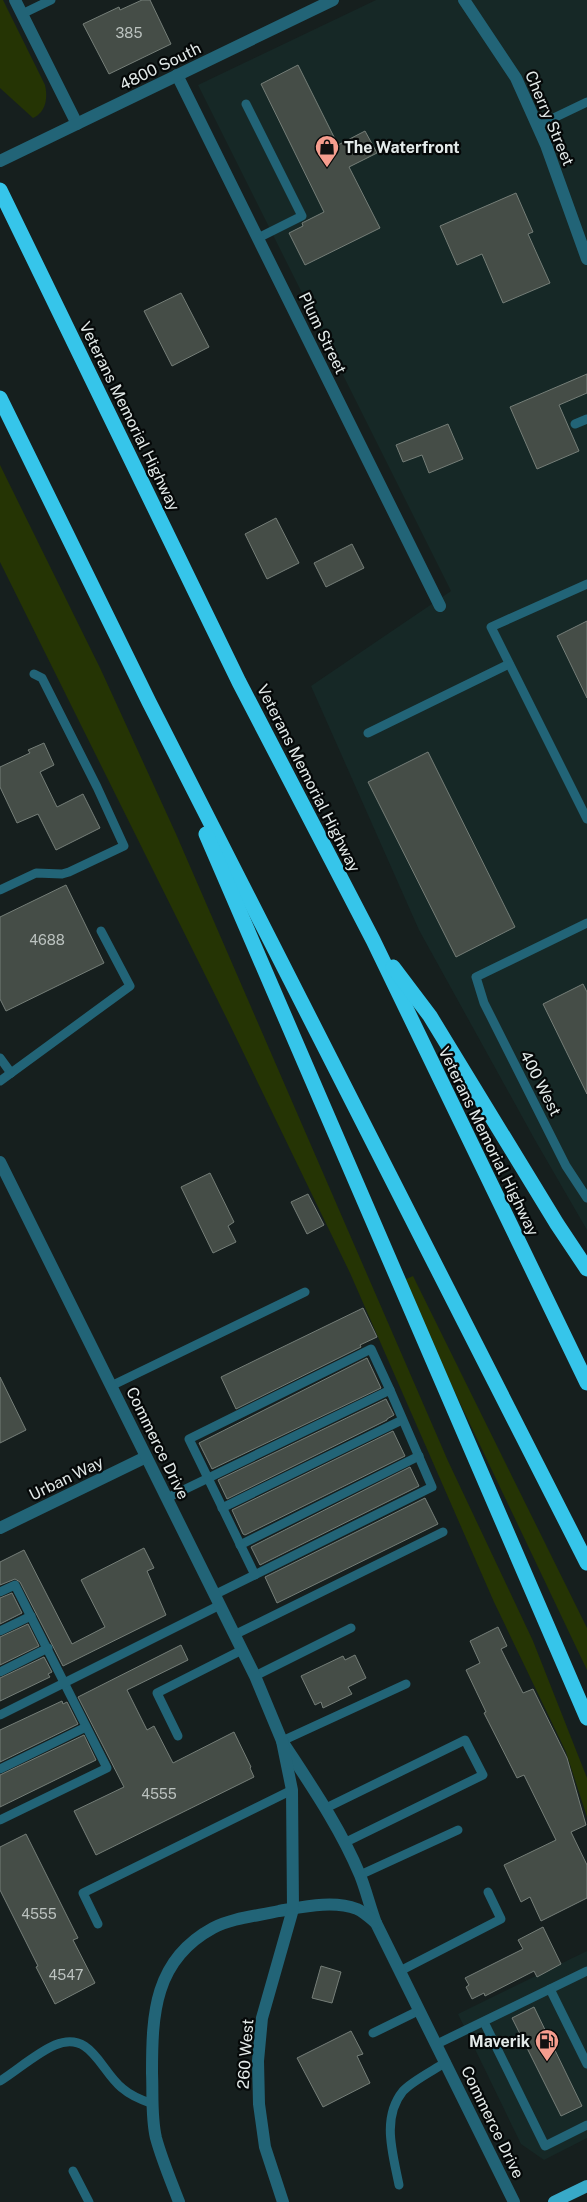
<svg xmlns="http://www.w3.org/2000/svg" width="587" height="2202" font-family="'Public Sans',sans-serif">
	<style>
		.built { fill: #162826 }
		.green { fill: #253404 }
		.building { fill: #454d47; stroke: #757e78 }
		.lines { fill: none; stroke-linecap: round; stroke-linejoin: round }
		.service { stroke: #226477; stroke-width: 9 }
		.minor { stroke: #226477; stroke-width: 12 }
		.tertiary { stroke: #226477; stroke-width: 12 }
		.primary { stroke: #38a9c8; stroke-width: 12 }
		.motorway { stroke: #36c5ea; stroke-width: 15 }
		.labels { text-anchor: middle; stroke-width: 4.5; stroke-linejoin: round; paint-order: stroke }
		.number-label { font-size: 14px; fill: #bcc3c0 }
		.street-label { font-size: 16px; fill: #e3eae9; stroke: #050808 }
		.poi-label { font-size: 16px; font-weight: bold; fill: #e3eae9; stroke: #050808; text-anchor: start }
	</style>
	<rect width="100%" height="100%" fill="#161f1e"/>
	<!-- built -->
	<g class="built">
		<polygon points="376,0 587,0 587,1230 535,1140 419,930 311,686 451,591 198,85"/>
		<polygon points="587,1951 587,2138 544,2160 521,2144 458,2014"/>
	</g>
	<!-- green -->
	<g class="green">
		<path d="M0 0H3L45 85C48 98 46 112 33 118L0 88Z"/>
		<polygon points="0,465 101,670 176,834 448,1461 533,1641 587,1778 587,1817 566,1752 494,1602 350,1273 229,1023 0,562"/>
		<polygon points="413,1276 587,1628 587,1670 440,1361 404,1280"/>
	</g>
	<!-- building -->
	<g class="building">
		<polygon points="142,0 150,0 171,44 109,74 83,24 119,7 120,10"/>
		<polygon points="298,65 338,145 365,131 377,153 349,167 380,228 305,265 289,233 303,226 302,223 324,212 261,84"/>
		<polygon points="516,193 533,232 528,234 550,283 503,303 482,254 457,265 440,226"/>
		<polygon points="181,293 209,347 172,366 144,311"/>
		<polygon points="587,374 587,393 559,405 579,451 537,469 510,407"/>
		<polygon points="448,424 463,459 429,473 422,455 403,462 396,445"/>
		<polygon points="276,518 299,563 267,579 245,534"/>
		<polygon points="352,544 364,568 326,587 314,563"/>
		<polygon points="587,621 587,698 557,636"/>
		<polygon points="44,743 54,765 40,772 57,807 83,794 100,828 56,850 38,814 17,823 0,787 0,767 30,753 28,750"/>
		<polygon points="428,752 515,927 456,957 368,782"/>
		<polygon points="66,885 104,963 6,1011 0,999 0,917"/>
		<polygon points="583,984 587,992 587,1094 543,1004"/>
		<polygon points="210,1173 234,1222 228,1226 236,1242 213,1253 181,1187"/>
		<polygon points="308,1194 324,1225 307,1234 291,1202"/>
		<polygon points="363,1308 377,1337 360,1345 361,1347 236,1409 221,1377"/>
		<polygon points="367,1358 381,1388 212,1469 199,1443"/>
		<polygon points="0,1377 26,1430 0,1443"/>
		<polygon points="386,1399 394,1415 387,1419 387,1420 227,1499 218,1480"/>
		<polygon points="393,1431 405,1456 245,1535 243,1534 232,1510"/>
		<polygon points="410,1467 419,1486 260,1565 251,1547"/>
		<polygon points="425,1498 438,1524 277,1603 265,1577"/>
		<polygon points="144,1548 154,1568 147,1571 166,1615 63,1666 20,1582 15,1579 0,1585 0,1562 24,1550 72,1644 105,1627 81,1580"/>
		<polygon points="12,1593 22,1613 0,1624 0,1598"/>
		<polygon points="28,1624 39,1646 0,1665 0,1637"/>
		<polygon points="498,1627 507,1646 501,1649 523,1693 533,1689 567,1758 586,1825 571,1832 587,1865 587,1898 541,1921 530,1897 521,1902 504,1865 556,1840 524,1775 517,1778 484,1713 486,1712 466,1670 480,1663 470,1641"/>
		<polygon points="181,1645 188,1660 127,1690 147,1730 154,1726 173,1763 234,1732 251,1767 250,1768 254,1777 96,1855 74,1811 124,1787 78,1697"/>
		<polygon points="355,1655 366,1678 348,1687 352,1694 323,1708 321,1702 315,1705 301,1676 343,1656 345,1660"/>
		<polygon points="44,1657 52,1672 48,1674 50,1677 0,1701 0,1678"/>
		<polygon points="62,1701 63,1704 67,1702 78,1724 0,1762 0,1730"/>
		<polygon points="84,1735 96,1760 0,1807 0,1775"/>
		<polygon points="26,1834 78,1938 73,1940 95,1983 55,2004 36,1967 38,1966 0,1890 0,1847"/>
		<polygon points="543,1927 561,1964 537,1977 534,1971 485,1996 484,1993 472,1999 466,1987 469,1985 465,1978 523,1949 518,1940"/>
		<polygon points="321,1966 341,1972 332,2003 312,1998"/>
		<polygon points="534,2007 582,2106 561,2116 512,2018"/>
		<polygon points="351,2031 363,2054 357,2056 370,2083 323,2107 297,2058"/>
	</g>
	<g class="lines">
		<!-- service -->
		<g class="service">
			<polyline points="22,14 51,0"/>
			<polyline points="246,104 302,216 258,238"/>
			<polyline points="537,126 587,102"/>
			<polyline points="575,424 587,419"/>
			<polyline points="587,584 491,627 587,819"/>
			<polyline points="368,733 509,664"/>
			<polyline points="0,890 36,873 62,874 69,872 124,846 97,787 42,678 34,674"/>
			<polyline points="587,923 476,977 484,1003 566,1166 587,1198"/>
			<polyline points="0,1058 11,1073"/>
			<polyline points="0,1081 130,986 101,931"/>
			<polyline points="111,1386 305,1292"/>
			<polyline points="167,1498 390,1390 432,1487 214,1595"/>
			<polyline points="222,1508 402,1420"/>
			<polyline points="240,1545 419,1456"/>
			<polyline points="255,1575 189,1439 371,1349 390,1390"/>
			<polyline points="0,1592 15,1585 107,1768 0,1820"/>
			<polyline points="0,1631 31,1616"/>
			<polyline points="234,1635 443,1532"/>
			<polyline points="0,1672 48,1648"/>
			<polyline points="255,1676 351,1628"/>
			<polyline points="0,1715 220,1605"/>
			<polyline points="178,1736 157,1693 242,1650"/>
			<polyline points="282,1741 406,1684"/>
			<polyline points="0,1769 86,1727"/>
			<polyline points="326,1808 465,1740 483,1775 344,1843"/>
			<polyline points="360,1875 458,1830"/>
			<polyline points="98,1924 83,1893 292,1790"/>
			<polyline points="400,1971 501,1919 488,1892"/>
			<polyline points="550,1989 587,1971"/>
			<polyline points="484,2022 545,2146 587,2125"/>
			<polyline points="373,2033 420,2010"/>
			<polyline points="437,2044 550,1989 587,2064"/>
			<path d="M0 2081C16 2071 38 2052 55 2045 91 2030 100 2070 122 2088 131 2096 141 2100 153 2104"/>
			<polyline points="73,2171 89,2202"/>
			<path d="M399 2185C393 2154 381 2118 403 2091 412 2081 434 2070 446 2062"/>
		</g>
		<!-- minor -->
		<g class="minor">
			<polyline points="15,0 77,124"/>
			<polyline points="464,0 516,78 546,145 587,259"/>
			<polyline points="177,75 440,606"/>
			<polyline points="0,1528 146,1457"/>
			<path d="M282 1741C310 1784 340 1827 360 1875 366 1890 370 1907 376 1923L514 2202"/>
			<path d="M179 2202C171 2181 162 2160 156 2138 151 2117 153 2094 152 2073 152 2014 154 1960 213 1928 232 1918 257 1916 279 1911 303 1907 333 1900 357 1909 364 1912 370 1918 376 1923"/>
		</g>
		<!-- tertiary -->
		<g class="tertiary">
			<polyline points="0,161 333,0"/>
			<polyline points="0,1162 255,1676 282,1741 292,1790 293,1909 262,2018 258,2061 259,2104 265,2147 283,2202"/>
		</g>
		<!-- primary -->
		<polyline class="primary" points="554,2202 587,2186"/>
		<!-- motorway -->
		<g class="motorway">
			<polyline points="0,190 239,682 373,940 587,1383"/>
			<polyline points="0,398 149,702 587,1563"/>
			<polyline points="206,834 587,1718"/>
			<polyline points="393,967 430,1016 557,1224 587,1269"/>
		</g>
	</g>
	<!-- icons -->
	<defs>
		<g id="shop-pin" transform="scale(1.25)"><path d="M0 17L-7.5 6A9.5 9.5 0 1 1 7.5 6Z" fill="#f59d8e" stroke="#050808"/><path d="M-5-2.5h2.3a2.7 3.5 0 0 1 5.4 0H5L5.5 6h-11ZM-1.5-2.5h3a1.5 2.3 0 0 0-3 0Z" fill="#111"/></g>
		<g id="fuel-pin" transform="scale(1.25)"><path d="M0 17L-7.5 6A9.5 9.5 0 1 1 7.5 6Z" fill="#f59d8e" stroke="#050808"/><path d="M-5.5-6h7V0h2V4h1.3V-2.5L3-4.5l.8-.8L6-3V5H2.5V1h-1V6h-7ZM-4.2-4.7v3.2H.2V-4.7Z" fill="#111"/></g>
	</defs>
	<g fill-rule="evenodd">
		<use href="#shop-pin" x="327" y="147"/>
		<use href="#fuel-pin" x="547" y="2041"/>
	</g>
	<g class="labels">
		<!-- number labels -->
		<g class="number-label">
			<text x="129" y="38">385</text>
			<text x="47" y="945">4688</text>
			<text x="159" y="1799">4555</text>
			<text x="39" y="1919">4555</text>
			<text x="66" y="1980">4547</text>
		</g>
		<!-- street labels -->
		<g class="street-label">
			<text transform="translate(160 66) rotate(-26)" y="6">4800 South</text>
			<text transform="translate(550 118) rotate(67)" y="6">Cherry Street</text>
			<text transform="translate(323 333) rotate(64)" y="6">Plum Street</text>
			<text transform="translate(130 416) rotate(64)" y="6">Veterans Memorial Highway</text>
			<text transform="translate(309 778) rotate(63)" y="6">Veterans Memorial Highway</text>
			<text transform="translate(541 1083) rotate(63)" y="6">400 West</text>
			<text transform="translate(489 1141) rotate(64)" y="6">Veterans Memorial Highway</text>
			<text transform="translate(158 1443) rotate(64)" y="6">Commerce Drive</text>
			<text transform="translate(66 1478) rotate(-26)" y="6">Urban Way</text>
			<text transform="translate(245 2054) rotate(-86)" y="6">260 West</text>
			<text transform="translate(493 2122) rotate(64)" y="6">Commerce Drive</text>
		</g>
		<!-- poi labels -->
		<g class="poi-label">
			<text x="344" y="153">The Waterfront</text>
			<text x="530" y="2047" text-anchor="end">Maverik</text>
		</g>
	</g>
</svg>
